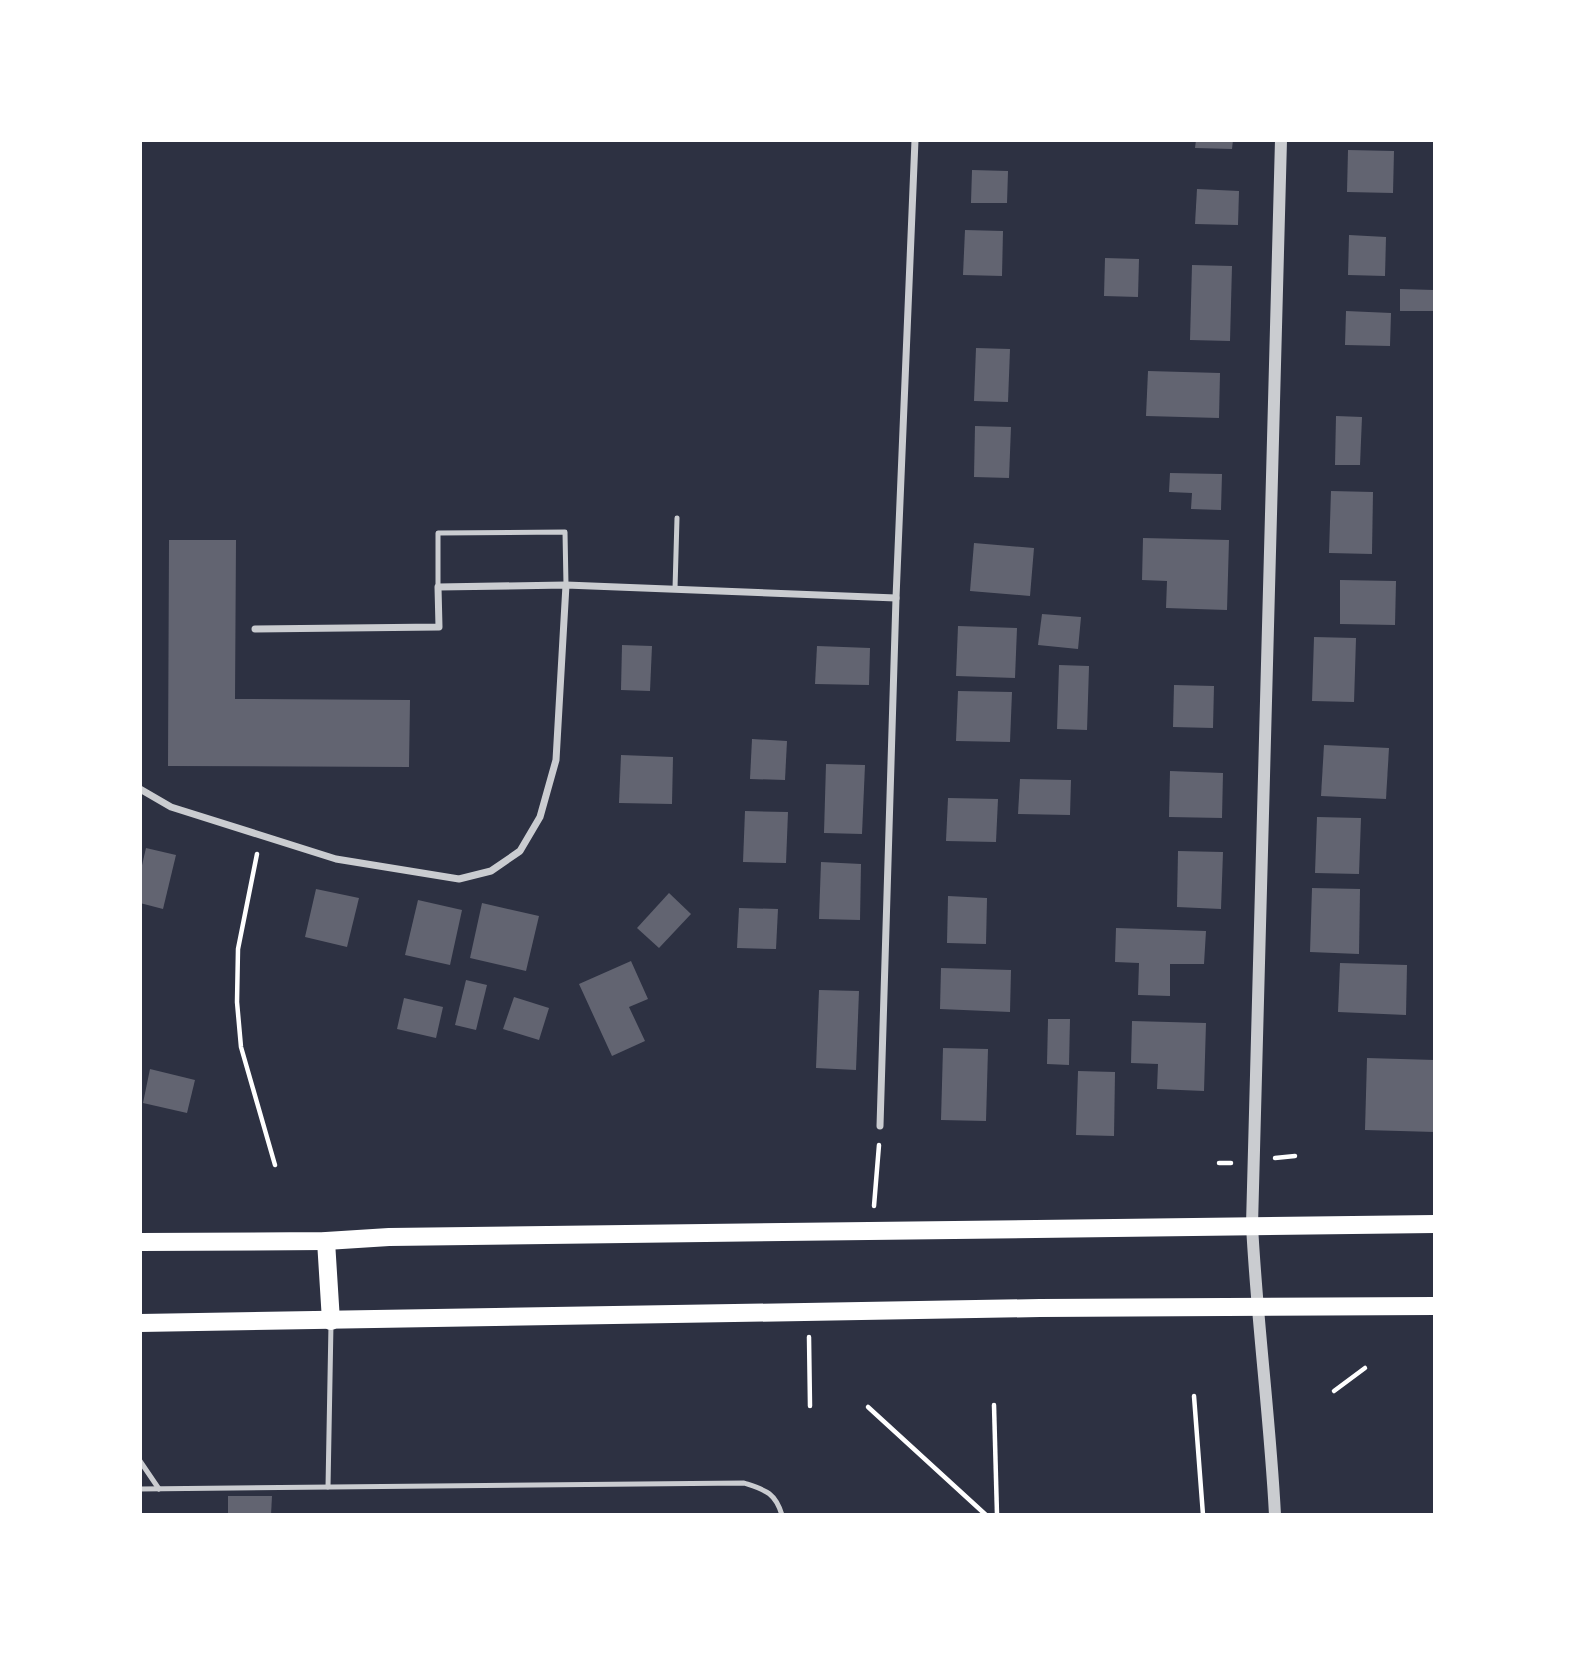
<svg xmlns="http://www.w3.org/2000/svg" width="1575" height="1655" font-family="'PT Sans',sans-serif">
	<style>
		.building { fill: #626471 }
		.lines { fill: none; stroke-linecap: round; stroke-linejoin: round }
		.path { stroke: #fff; stroke-width: 4.5 }
		.service { stroke: #caccd0; stroke-width: 5 }
		.minor { stroke: #caccd0; stroke-width: 7 }
		.tertiary { stroke: #caccd0; stroke-width: 12 }
		.primary { stroke: #fff; stroke-width: 18 }
	</style>
	<rect width="100%" height="100%" fill="#2d3142"/>
	<!-- building -->
	<g class="building">
		<polygon points="1196,140 1233,140 1232,149 1195,148"/>
		<polygon points="1348,150 1394,151 1393,193 1347,192"/>
		<polygon points="972,170 1008,171 1007,203 971,203"/>
		<polygon points="1197,189 1239,191 1238,225 1195,224"/>
		<polygon points="965,230 1003,231 1002,276 963,275"/>
		<polygon points="1349,235 1386,237 1385,276 1348,275"/>
		<polygon points="1105,258 1139,259 1138,297 1104,296"/>
		<polygon points="1192,265 1232,266 1230,341 1190,340"/>
		<polygon points="1400,289 1434,290 1433,311 1400,311"/>
		<polygon points="1346,311 1391,313 1390,346 1345,345"/>
		<polygon points="976,348 1010,349 1008,402 974,401"/>
		<polygon points="1148,371 1220,373 1219,418 1146,416"/>
		<polygon points="1336,416 1362,417 1360,465 1335,465"/>
		<polygon points="975,426 1011,427 1009,478 974,477"/>
		<polygon points="1170,473 1222,474 1221,510 1191,509 1192,493 1169,492"/>
		<polygon points="1331,491 1373,492 1372,554 1329,553"/>
		<polygon points="1143,538 1229,540 1227,610 1166,608 1167,581 1142,580"/>
		<polygon points="169,540 236,540 235,699 410,700 409,767 168,766"/>
		<polygon points="974,543 1034,548 1030,596 970,591"/>
		<polygon points="1340,580 1396,581 1395,625 1340,624"/>
		<polygon points="1042,614 1081,617 1078,649 1038,645"/>
		<polygon points="958,626 1017,628 1015,678 956,676"/>
		<polygon points="1314,637 1356,638 1354,702 1312,701"/>
		<polygon points="622,645 652,646 650,691 621,690"/>
		<polygon points="817,646 870,648 869,685 815,684"/>
		<polygon points="1059,665 1089,666 1087,730 1057,729"/>
		<polygon points="1174,685 1214,686 1213,728 1173,727"/>
		<polygon points="958,691 1012,692 1010,742 956,741"/>
		<polygon points="752,739 787,741 785,780 750,779"/>
		<polygon points="1324,745 1389,748 1386,799 1321,796"/>
		<polygon points="621,755 673,757 672,804 619,803"/>
		<polygon points="826,764 865,765 862,834 824,833"/>
		<polygon points="1170,771 1223,773 1222,818 1169,817"/>
		<polygon points="1020,779 1071,780 1070,815 1018,814"/>
		<polygon points="948,798 998,799 996,842 946,841"/>
		<polygon points="745,811 788,812 786,863 743,862"/>
		<polygon points="1317,817 1361,818 1359,874 1315,873"/>
		<polygon points="146,848 176,855 163,909 140,903 140,874"/>
		<polygon points="1178,851 1223,852 1221,909 1177,907"/>
		<polygon points="821,862 861,864 860,920 819,919"/>
		<polygon points="1312,888 1360,889 1359,954 1310,952"/>
		<polygon points="316,889 359,898 347,947 305,937"/>
		<polygon points="669,893 691,914 659,948 637,928"/>
		<polygon points="948,896 987,898 986,944 947,943"/>
		<polygon points="418,900 462,910 450,965 405,955"/>
		<polygon points="482,903 539,916 526,971 470,958"/>
		<polygon points="739,908 778,909 776,949 737,948"/>
		<polygon points="1116,928 1206,931 1204,964 1170,964 1170,996 1138,995 1139,963 1115,962"/>
		<polygon points="631,961 648,999 629,1007 645,1041 612,1056 579,984"/>
		<polygon points="1340,963 1407,965 1406,1015 1338,1012"/>
		<polygon points="941,968 1011,970 1010,1012 940,1009"/>
		<polygon points="466,980 487,985 476,1030 455,1025"/>
		<polygon points="819,990 859,991 856,1070 816,1068"/>
		<polygon points="514,997 549,1008 539,1040 503,1029"/>
		<polygon points="404,998 443,1007 436,1038 397,1029"/>
		<polygon points="1048,1019 1070,1019 1069,1065 1047,1064"/>
		<polygon points="1132,1021 1206,1023 1204,1091 1157,1089 1158,1064 1131,1063"/>
		<polygon points="943,1048 988,1049 986,1121 941,1120"/>
		<polygon points="1367,1058 1435,1060 1435,1132 1365,1130"/>
		<polygon points="150,1069 195,1080 187,1113 143,1103"/>
		<polygon points="1078,1071 1115,1072 1114,1136 1076,1135"/>
		<polygon points="228,1496 272,1496 271,1515 228,1515"/>
	</g>
	<g class="lines">
		<!-- path -->
		<g class="path">
			<polyline points="257,854 238,949 237,1002 241,1047 275,1165"/>
			<polyline points="1275,1158 1295,1156"/>
			<polyline points="1219,1163 1231,1163"/>
			<polyline points="874,1206 879,1145"/>
			<polyline points="809,1337 810,1406"/>
			<polyline points="1334,1391 1365,1368"/>
			<polyline points="1194,1396 1203,1515"/>
			<polyline points="994,1405 997,1515"/>
			<polyline points="868,1407 986,1515"/>
		</g>
		<!-- service -->
		<g class="service">
			<polyline points="438,587 438,533 565,532 566,585"/>
			<polyline points="675,589 677,518"/>
			<polyline points="140,1461 159,1489"/>
			<polyline points="328,1487 331,1324"/>
			<path d="M140 1489 744 1483C765 1490 775 1492 782 1515"/>
		</g>
		<!-- minor -->
		<g class="minor">
			<polyline points="255,629 439,627 438,587 566,585 896,598"/>
			<polyline points="140,789 171,807 336,859 459,879 491,871 520,851 540,817 556,760 566,585"/>
			<polyline points="880,1126 896,598 915,140"/>
		</g>
		<!-- tertiary -->
		<path class="tertiary" d="M1275 1515C1270 1418 1257 1322 1252 1225L1281 140"/>
		<!-- primary -->
		<g class="primary">
			<polyline points="326,1241 331,1321"/>
			<polyline points="140,1242 326,1241 389,1237 1435,1224"/>
			<polyline points="140,1323 1040,1308 1435,1306"/>
		</g>
	</g>
	<!-- border -->
	<rect width="1575" height="1655" fill="none" stroke="#ffffff" stroke-width="284"/>
</svg>
